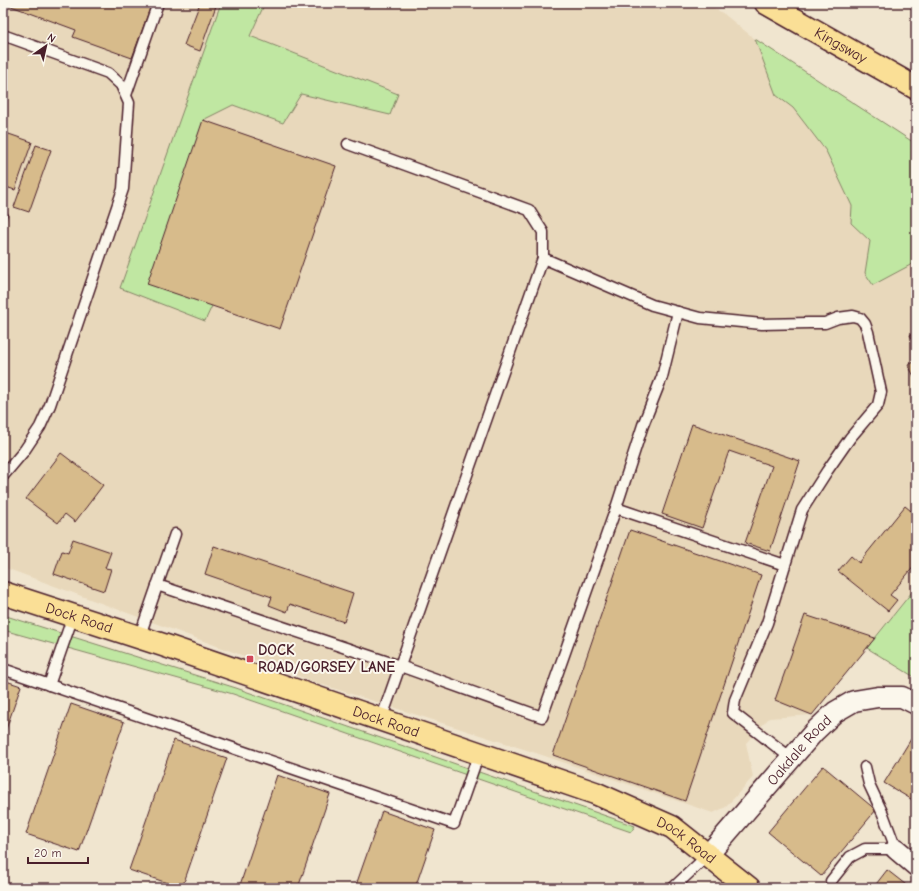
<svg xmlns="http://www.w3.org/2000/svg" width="919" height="891" font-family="'Comic Neue',sans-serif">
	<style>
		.built { fill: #e8d8bb }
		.green { fill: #c0e7a2; stroke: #858366 }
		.building { fill: #d7bb8b; stroke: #4a1f2b }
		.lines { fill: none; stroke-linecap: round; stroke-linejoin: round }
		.service-casing { stroke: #4a1f2b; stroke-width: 13 }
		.minor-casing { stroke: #4a1f2b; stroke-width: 23 }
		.trunk-casing { stroke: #4a1f2b; stroke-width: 25 }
		.service { stroke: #fbf7ec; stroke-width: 10 }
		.minor { stroke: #fbf7ec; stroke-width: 20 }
		.trunk { stroke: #fadf96; stroke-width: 22 }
		.poi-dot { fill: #d1495b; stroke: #fbf7ec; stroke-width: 1.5 }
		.labels { text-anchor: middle; stroke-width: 4; stroke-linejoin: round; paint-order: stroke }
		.street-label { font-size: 15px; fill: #4a1f2b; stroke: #fbf7ec }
		.poi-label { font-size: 15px; font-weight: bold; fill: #4a1f2b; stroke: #fbf7ec; text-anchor: start }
	</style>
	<rect width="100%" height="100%" fill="#f0e5cf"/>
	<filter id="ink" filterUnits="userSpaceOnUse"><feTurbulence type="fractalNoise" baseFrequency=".025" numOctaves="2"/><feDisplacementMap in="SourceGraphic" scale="8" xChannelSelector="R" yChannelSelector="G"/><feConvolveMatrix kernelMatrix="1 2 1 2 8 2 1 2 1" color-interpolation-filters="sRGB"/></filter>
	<g filter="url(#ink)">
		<!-- built -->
		<polygon class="built" points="3,3 706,3 724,14 755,39 916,144 916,587 812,715 769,718 746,743 753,777 726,807 713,813 533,752 317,683 3,567"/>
		<!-- green -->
		<g class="green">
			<polygon points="221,3 265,3 250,36 398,94 390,115 301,94 283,123 233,105 203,120 212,306 205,321 120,288"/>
			<polygon points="755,39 916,144 916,262 873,285 865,273 870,241 851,223 852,206 826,151 793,108 776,95"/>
			<polygon points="916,587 916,678 867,648"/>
			<polygon points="3,615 236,688 635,826 631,832 233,694 3,630"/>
		</g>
		<!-- building -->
		<g class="building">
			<polygon points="3,3 152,3 132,58 73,37 76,30"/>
			<polygon points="200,3 217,3 200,51 184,45"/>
			<polygon points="203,120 336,166 280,329 147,284"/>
			<polygon points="3,132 32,142 15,190 3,186"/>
			<polygon points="36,145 51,150 29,212 14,207"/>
			<polygon points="3,211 8,213 3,228"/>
			<polygon points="916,332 916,347 910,335"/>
			<polygon points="916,361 916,380 908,365"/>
			<polygon points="692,424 800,461 770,551 745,543 772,466 729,451 702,528 662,514"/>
			<polygon points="61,453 103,485 75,522 65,514 58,523 26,499"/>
			<polygon points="905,506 916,515 916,564 890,595 897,600 888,611 838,571 851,556 859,563"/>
			<polygon points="630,530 761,575 685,801 553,755"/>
			<polygon points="73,539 111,552 105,568 111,569 104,591 54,574 62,551 68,553"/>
			<polygon points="214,546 353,593 344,622 290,604 287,612 269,605 272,597 205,574"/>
			<polygon points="805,615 875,638 812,715 775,700"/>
			<polygon points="3,680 21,686 3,738"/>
			<polygon points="71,704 124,722 79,852 26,834"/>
			<polygon points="911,739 916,742 916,802 884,783"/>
			<polygon points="174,740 227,758 182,888 129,870"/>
			<polygon points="823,766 876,810 821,876 768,832"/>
			<polygon points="277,775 330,794 298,888 239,888"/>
			<polygon points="382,811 435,830 415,888 355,888"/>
			<polygon points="887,870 910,888 873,888"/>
		</g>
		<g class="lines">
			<!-- service casing -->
			<g class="service-casing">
				<g id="service">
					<polyline points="3,35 108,73 121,85 129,103 123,189 50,405 40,427 24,451 3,476"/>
					<polyline points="126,95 158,3"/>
					<polyline points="348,144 529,210 543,232 543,258 381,720"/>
					<polyline points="543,258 652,305 700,318 762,324 809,323 825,323 838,318 853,316 860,318 865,324 868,332 881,392 878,405 850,438 827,471 802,510 767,623 735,700 733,713 791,758"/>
					<polyline points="616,508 785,565"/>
					<polyline points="157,585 400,666 542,717 616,508 643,425 662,377 678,312"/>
					<polyline points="139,638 175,534"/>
					<polyline points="3,669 454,824 479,753"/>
					<polyline points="49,685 73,616"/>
					<polyline points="831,881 850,857 865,849 896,849 883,814 869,784 865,767"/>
					<polyline points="673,888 708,855"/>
				</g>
			</g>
			<!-- minor casing -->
			<g class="minor-casing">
				<g id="minor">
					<polyline points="896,849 916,866"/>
					<path id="s1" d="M708 855 814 732 835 712 854 701 878 697H902L916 704"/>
				</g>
			</g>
			<!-- trunk casing -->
			<g class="trunk-casing">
				<g id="trunk">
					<path id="s2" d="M766 3 916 88"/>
					<path id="s3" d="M3 593 163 645 595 793 672 827 749 888"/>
				</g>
			</g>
			<!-- service -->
			<use href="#service" class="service"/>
			<!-- minor -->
			<use href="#minor" class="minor"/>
			<!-- trunk -->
			<use href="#trunk" class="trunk"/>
		</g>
	</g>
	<!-- markers -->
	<rect class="poi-dot" x="246" y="655" width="8" height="8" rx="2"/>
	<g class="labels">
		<!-- street labels -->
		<g class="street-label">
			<text dy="5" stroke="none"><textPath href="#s2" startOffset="86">Kingsway</textPath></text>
			<text dy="5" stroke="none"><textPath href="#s3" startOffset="80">Dock Road</textPath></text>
			<text dy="5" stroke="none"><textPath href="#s3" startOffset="404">Dock Road</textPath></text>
			<text dy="5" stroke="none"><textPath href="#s1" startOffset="139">Oakdale Road</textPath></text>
			<text dy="5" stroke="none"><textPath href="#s3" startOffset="728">Dock Road</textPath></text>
		</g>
		<!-- poi labels -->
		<g class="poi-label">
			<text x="258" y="655">DOCK<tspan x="258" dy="17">ROAD/GORSEY LANE</tspan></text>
		</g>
	</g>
	<!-- margin -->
	<rect width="919" height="891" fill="none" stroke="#fbf7ec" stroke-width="16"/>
	<rect x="8" y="8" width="903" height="875" fill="none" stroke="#4a1f2b" stroke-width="1.5" filter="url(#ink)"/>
	<!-- north arrow -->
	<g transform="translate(46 46) rotate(34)" stroke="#fbf7ec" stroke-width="3" paint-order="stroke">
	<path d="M0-3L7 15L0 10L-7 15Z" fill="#4a1f2b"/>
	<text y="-6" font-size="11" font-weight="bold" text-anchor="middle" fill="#4a1f2b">N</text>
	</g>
	<!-- scale -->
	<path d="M28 857v6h60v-6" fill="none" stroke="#4a1f2b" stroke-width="2"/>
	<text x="34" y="857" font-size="12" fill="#4a1f2b" stroke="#fbf7ec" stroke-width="3" paint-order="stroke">20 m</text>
</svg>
